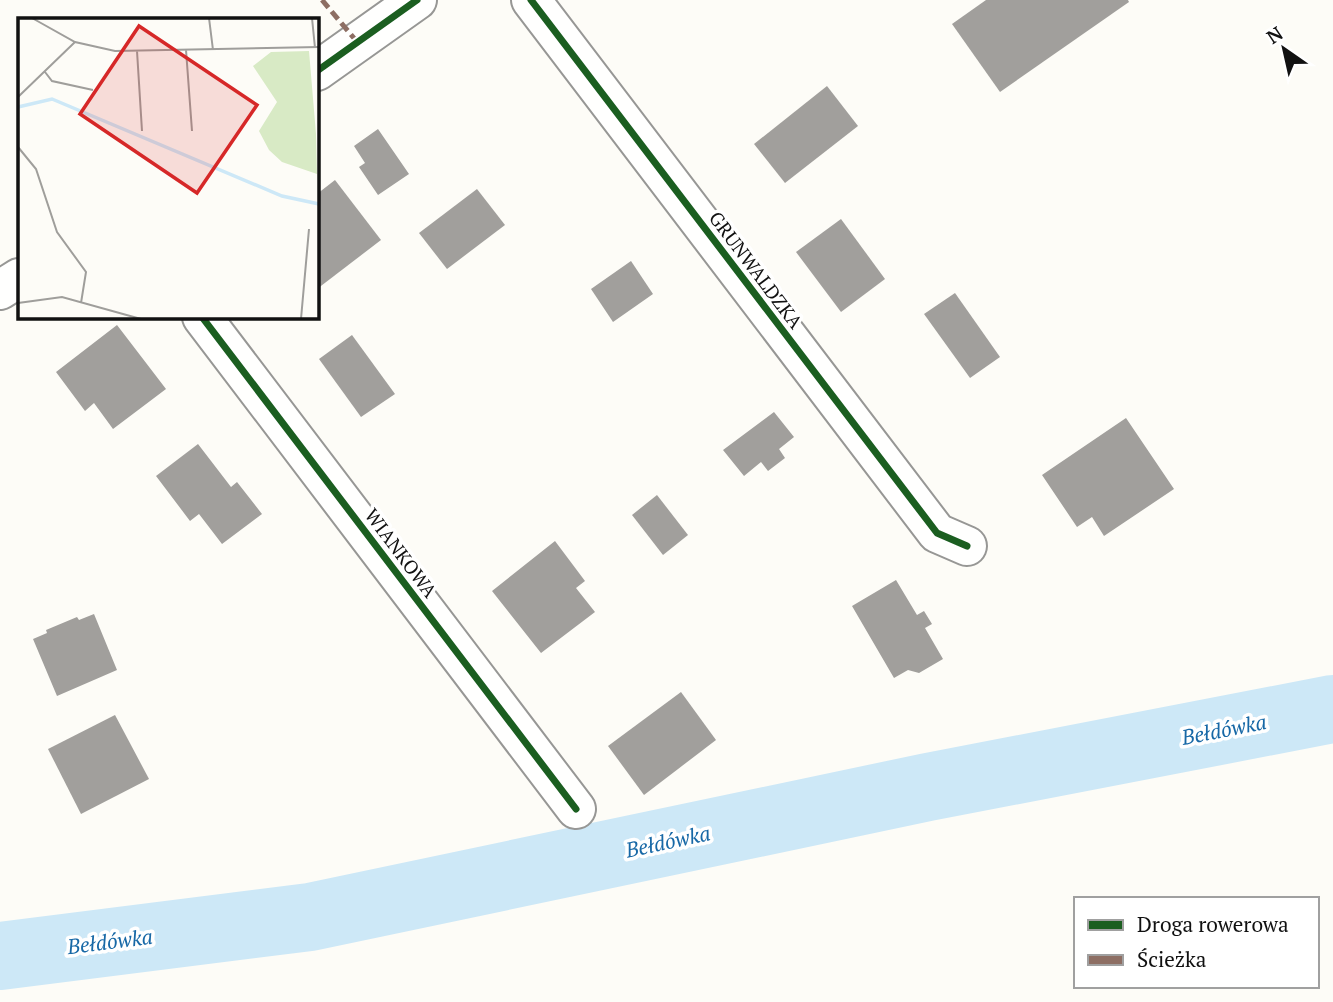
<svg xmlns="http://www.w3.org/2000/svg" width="1333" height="1002" font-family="'PT Serif',serif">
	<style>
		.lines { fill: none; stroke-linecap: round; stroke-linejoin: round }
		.river { stroke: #cde8f7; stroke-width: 68 }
		.building { fill: #a19f9c }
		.minor-casing { stroke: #979795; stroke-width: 42 }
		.minor { stroke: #fffffe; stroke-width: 38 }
		.quiet { stroke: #8d6e63; stroke-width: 5; stroke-dasharray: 10 5; stroke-linecap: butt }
		.cycleway-casing { stroke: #fff; stroke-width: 11 }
		.cycleway { stroke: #1b5e20; stroke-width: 7 }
		.labels { text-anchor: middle; stroke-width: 7; stroke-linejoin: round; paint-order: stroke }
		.street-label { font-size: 19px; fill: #111; stroke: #fff }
		.water-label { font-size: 21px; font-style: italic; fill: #1768a6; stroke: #fff }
		.inset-river { fill: none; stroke: #cde8f7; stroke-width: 3.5 }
		.inset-road { fill: none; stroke: #9f9e9b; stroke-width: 2 }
		.view { fill: #d62828; fill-opacity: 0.15; stroke: #d62828; stroke-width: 3.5 }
		.inset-edge { fill: none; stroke: #111; stroke-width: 3.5 }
	</style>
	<rect width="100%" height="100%" fill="#fdfcf7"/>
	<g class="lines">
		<!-- river -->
		<polyline class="river" points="0,956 310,917 928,787 1333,709"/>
	</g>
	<!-- building -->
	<g class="building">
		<polygon points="986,0 1128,0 1129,2 1000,92 952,24"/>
		<polygon points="827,86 858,126 785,183 754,144"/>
		<polygon points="378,129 409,174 378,195 359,167 365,163 354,146"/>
		<polygon points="335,180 381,240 317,289 317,194"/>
		<polygon points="477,189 505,225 447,269 419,233"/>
		<polygon points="841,219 885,279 841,312 796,252"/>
		<polygon points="631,261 653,294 613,322 591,289"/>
		<polygon points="955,293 1000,357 970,378 924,314"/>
		<polygon points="117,325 166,389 113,429 94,403 85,411 56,372"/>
		<polygon points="352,335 395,394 361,417 319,359"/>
		<polygon points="774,412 794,437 779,449 785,458 768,471 761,462 744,476 723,450"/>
		<polygon points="1126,418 1174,489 1104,536 1092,517 1077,527 1042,475"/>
		<polygon points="198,444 231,487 237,482 262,514 222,544 199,514 190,521 156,476"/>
		<polygon points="657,495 688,535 663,555 632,515"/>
		<polygon points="555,541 585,581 576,588 595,612 541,653 492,591"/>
		<polygon points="896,580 917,615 924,611 932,624 925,628 943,659 919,673 908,670 894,678 852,606"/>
		<polygon points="94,614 117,670 57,696 33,639 47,633 46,630 77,617 79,620"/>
		<polygon points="681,692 716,740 644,795 608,746"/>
		<polygon points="115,715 149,779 81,814 48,749"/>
	</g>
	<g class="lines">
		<!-- minor casing -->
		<g class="minor-casing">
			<g id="minor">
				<polyline points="531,0 937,533 967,546"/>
				<polyline points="317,71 417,0"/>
				<polyline points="0,290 19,278"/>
				<polyline points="202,317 576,809"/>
			</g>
		</g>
		<!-- minor -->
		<use href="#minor" class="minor"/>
		<!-- quiet -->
		<polyline class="quiet" points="322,0 358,43"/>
		<!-- cycleway casing -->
		<g class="cycleway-casing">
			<g id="cycleway">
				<polyline points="531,0 937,533 967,546"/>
				<polyline points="317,71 417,0"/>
				<polyline points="202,317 576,809"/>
			</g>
		</g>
		<!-- cycleway -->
		<use href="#cycleway" class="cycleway"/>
	</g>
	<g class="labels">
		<!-- street labels -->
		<g class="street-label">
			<text transform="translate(756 270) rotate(53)" y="7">GRUNWALDZKA</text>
			<text transform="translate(401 553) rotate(53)" y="7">WIANKOWA</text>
		</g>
		<!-- water labels -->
		<g class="water-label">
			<text transform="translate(1224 730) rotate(-11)" y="7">Bełdówka</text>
			<text transform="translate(668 842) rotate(-12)" y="7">Bełdówka</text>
			<text transform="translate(110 942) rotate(-7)" y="7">Bełdówka</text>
		</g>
	</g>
	<!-- overview -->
	<g transform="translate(18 18)">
		<rect width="301" height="301" fill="#fdfcf7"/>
		<path d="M291 33 298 116 299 156 264 144 251 132 241 113 259 84 235 48 253 34Z" fill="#d8eac5"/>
		<path class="inset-river" d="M0 89 34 81 264 178 301 186"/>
		<path class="inset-road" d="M14 0 57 24 97 33 301 29M191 0 195 32M294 0 297 30M168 32 174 113M119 33 124 113M27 54 34 63 75 72M0 79 57 24M0 129 18 151 39 214 68 254 63 285M0 285 44 279 123 301M283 301 291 211"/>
		<path class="view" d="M121 8 239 87 179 175 62 96Z"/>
		<rect width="301" height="301" class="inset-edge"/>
	</g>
	<!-- legend -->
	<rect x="1074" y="897" width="245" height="91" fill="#ffffff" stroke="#a0a0a0" stroke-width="2"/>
	<rect x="1088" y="920" width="35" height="10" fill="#1b5e20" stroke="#a0a0a0" stroke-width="2"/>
	<text x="1137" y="932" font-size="21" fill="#111111">Droga rowerowa</text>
	<rect x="1088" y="955" width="35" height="10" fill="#8d6e63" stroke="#a0a0a0" stroke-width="2"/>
	<text x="1137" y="967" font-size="21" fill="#111111">Ścieżka</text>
	<!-- north arrow -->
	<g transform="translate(1284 49) rotate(326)" stroke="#ffffff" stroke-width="5" paint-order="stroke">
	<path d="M0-5L12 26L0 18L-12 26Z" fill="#111111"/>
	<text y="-10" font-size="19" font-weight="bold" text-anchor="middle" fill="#111111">N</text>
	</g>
</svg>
